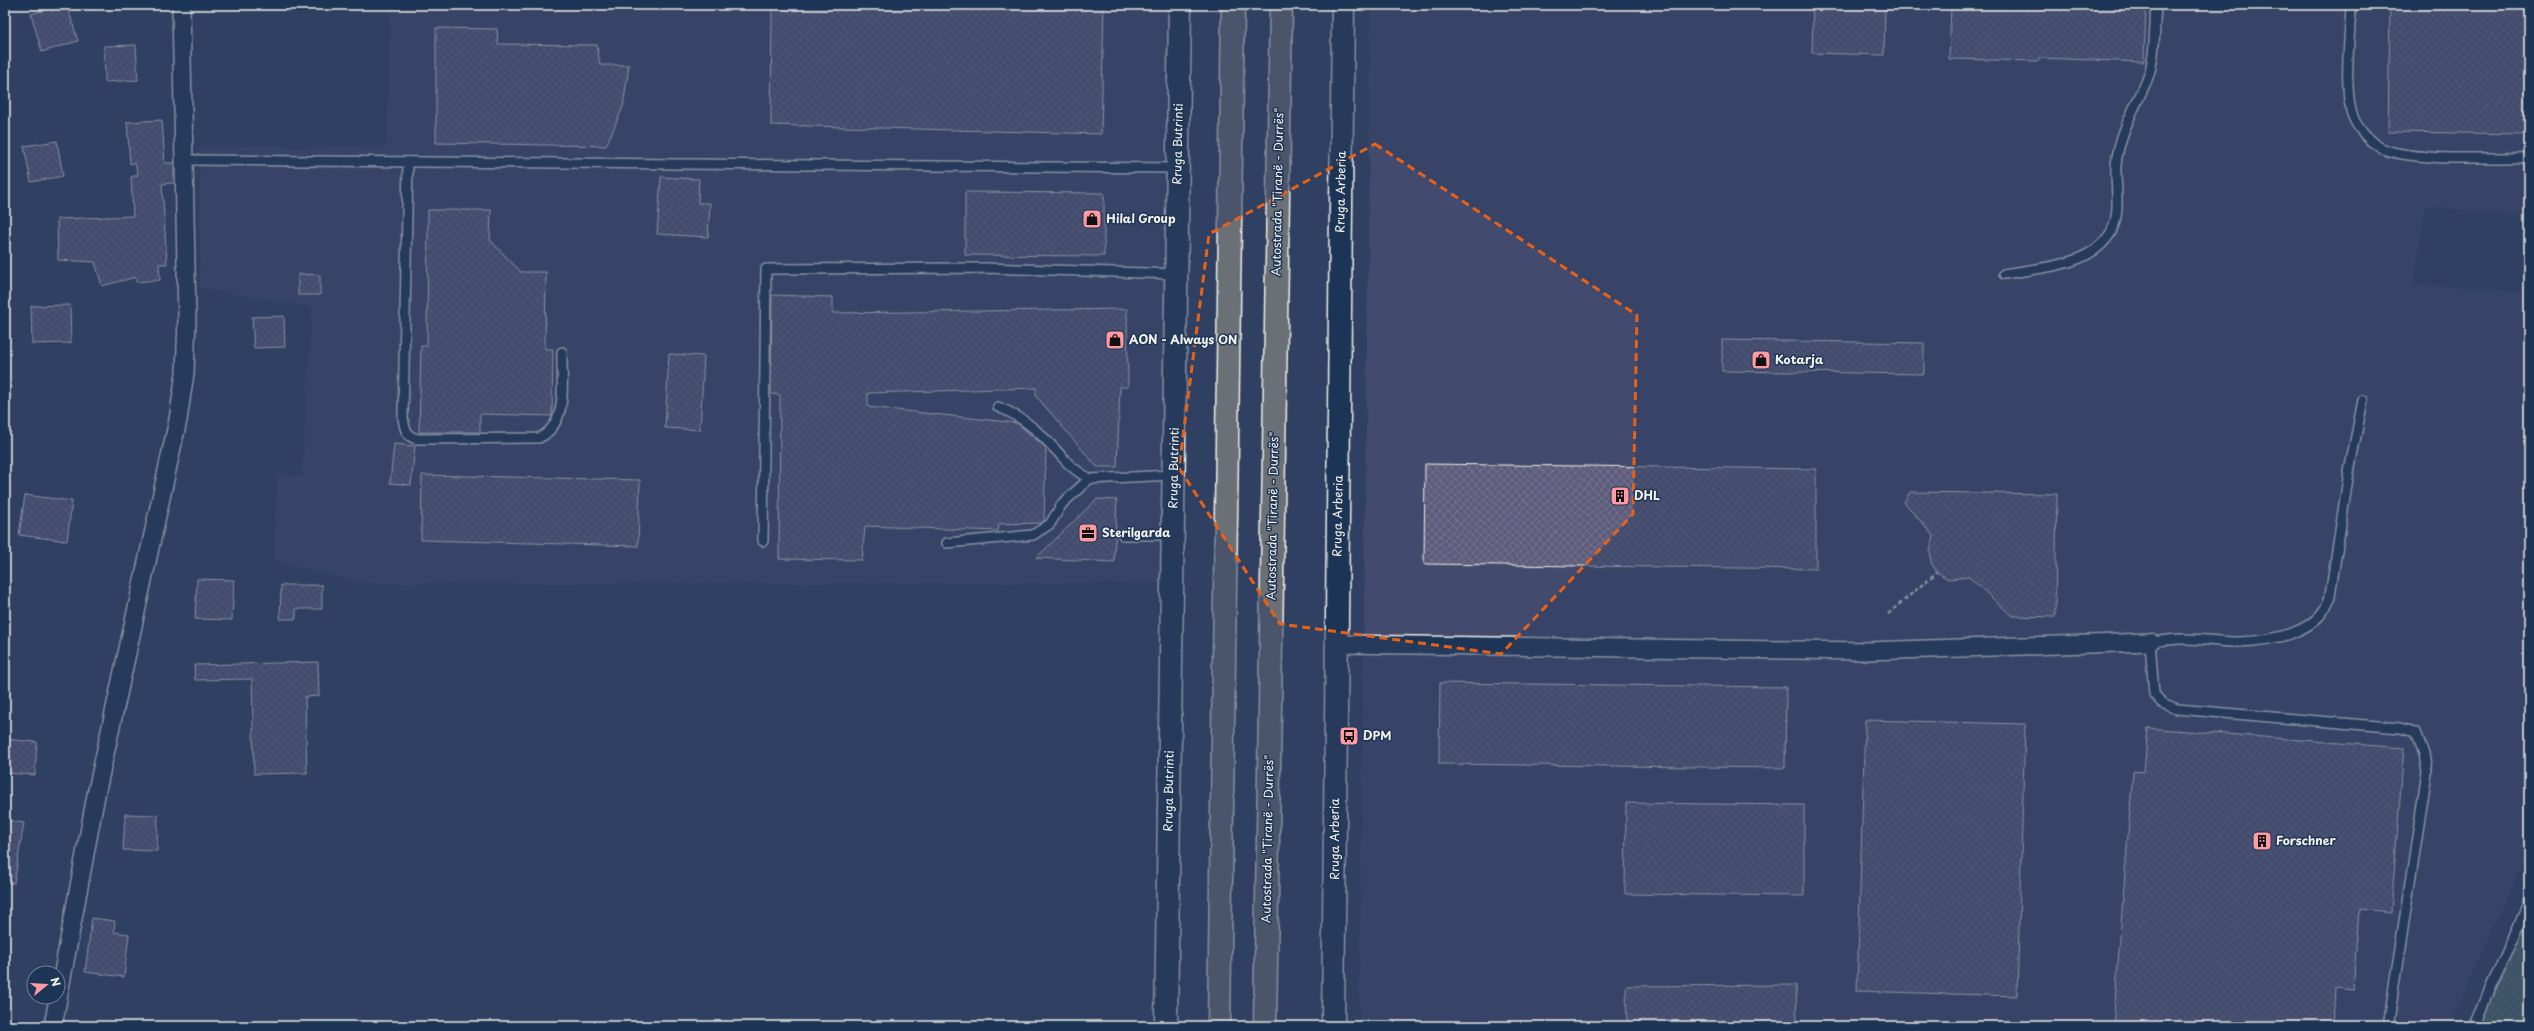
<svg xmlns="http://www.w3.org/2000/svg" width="2534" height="1031" font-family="'Playpen Sans',sans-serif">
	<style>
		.built { fill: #424b6d }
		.grass { fill: url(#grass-dots); stroke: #a2b0aa }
		.building { fill: url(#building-cross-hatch); stroke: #f4f1e8 }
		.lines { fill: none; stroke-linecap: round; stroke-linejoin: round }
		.lane-casing { stroke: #f4f1e8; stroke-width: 12 }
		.street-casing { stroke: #f4f1e8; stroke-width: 20 }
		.secondary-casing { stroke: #f4f1e8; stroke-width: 25 }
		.highway-casing { stroke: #f4f1e8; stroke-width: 25 }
		.path { stroke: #f4f1e8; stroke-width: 2.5; stroke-dasharray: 4 3; stroke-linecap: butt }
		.lane { stroke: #1d3557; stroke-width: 9 }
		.street { stroke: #1d3557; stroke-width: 17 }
		.secondary { stroke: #1d3557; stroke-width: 22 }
		.highway { stroke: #6a7074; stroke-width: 22 }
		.marked { fill: none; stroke: #e96117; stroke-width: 3; stroke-dasharray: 8 5; stroke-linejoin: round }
		.labels { text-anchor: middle; stroke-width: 3; stroke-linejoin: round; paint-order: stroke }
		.street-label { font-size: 12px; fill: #f4f1e8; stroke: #1d3557 }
		.poi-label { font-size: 12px; font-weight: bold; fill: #f4f1e8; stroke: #1d3557; text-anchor: start }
	</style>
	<defs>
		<pattern id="grass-dots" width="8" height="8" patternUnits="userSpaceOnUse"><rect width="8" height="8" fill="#4f6e6d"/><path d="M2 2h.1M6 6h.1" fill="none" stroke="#698382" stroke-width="1.8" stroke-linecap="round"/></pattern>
		<pattern id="building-cross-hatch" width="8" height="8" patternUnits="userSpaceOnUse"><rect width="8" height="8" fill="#5d5b7b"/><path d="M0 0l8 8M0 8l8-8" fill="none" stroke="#75738e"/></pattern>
	</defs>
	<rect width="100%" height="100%" fill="#304062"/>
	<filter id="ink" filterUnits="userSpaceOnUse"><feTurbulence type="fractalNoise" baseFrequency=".025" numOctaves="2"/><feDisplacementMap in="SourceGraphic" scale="8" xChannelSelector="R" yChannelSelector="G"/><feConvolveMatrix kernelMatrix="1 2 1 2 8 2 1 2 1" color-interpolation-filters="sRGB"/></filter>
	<g filter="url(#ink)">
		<!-- built -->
		<g class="built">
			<polygon points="390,5 1180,5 1172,583 363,583 274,561 277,474 302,477 312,307 200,288 200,146 387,147"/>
			<polygon points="1371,5 2529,5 2529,217 2425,206 2414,284 2529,292 2529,849 2448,1026 1359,1026"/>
		</g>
		<!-- grass -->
		<polygon class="grass" points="2529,913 2529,1026 2479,1026"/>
		<!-- building -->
		<g class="building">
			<polygon points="63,5 67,5 78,41 42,52 31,14"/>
			<polygon points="772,5 1104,7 1101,134 771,125"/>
			<polygon points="1813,5 1885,5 1884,55 1812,53"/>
			<polygon points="1951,5 2146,5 2144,62 2039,58 2039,61 1949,59"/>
			<polygon points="2390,5 2529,5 2529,134 2388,132"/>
			<polygon points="436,28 497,29 498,44 597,45 600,65 629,65 623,107 606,146 436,143"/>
			<polygon points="136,45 138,80 105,82 104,46"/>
			<polygon points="162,120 165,163 174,163 174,183 162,184 167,264 159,264 160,280 136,282 136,277 102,286 95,262 58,260 57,219 133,216 131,177 138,175 135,163 130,164 127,122"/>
			<polygon points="57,141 63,176 31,182 24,146"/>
			<polygon points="661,177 699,179 698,203 710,203 708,237 657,234"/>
			<polygon points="965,192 1104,193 1104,256 965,255"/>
			<polygon points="428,210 491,210 490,240 521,272 546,272 545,349 553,349 552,416 480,414 480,432 419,432 421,346 427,346"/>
			<polygon points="298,274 320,275 320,295 298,295"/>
			<polygon points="772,295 833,297 833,313 1127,309 1128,387 1120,387 1117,467 1097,467 1036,396 1036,388 868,393 868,407 1017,423 1023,428 1046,448 1044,521 1041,523 999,524 998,531 865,526 862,560 779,559 780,395 771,394"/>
			<polygon points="70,305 71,343 32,344 31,306"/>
			<polygon points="284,316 285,347 254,348 252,317"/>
			<polygon points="1722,340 1924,343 1924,374 1722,371"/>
			<polygon points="669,354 704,356 700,430 665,428"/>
			<polygon points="394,444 415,446 411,485 390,483"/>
			<polygon points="1425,464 1816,469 1816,569 1424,564"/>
			<polygon points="422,475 640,480 638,546 421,540"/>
			<polygon points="1910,492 2057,494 2055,617 2012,616 1969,577 1948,579 1937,572 1931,563 1930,549 1934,537 1904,502"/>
			<polygon points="25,495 72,501 67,541 19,535"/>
			<polygon points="1097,499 1117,500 1114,562 1036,558"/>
			<polygon points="197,579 234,580 232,620 195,619"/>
			<polygon points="281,585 322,585 322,609 296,609 296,619 280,619"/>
			<polygon points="318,662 319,696 305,697 307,773 254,774 252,679 195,680 194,665"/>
			<polygon points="1440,683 1786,687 1785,768 1439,764"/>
			<polygon points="1865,720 2025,724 2017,996 1857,991"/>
			<polygon points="2148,728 2404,748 2391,912 2359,909 2353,990 2335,988 2333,1026 2113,1026 2133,771 2144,772"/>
			<polygon points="5,739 37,742 35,775 5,773"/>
			<polygon points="1626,803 1804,805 1804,896 1625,894"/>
			<polygon points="125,814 158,815 157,851 123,850"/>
			<polygon points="5,820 24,823 14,883 5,883"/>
			<polygon points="92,918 115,921 114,932 129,934 124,977 85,972"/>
			<polygon points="1796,985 1797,1026 1627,1026 1626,986"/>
		</g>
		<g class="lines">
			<!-- lane casing -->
			<g class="lane-casing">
				<g id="lane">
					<path d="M2351 5C2350 39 2344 78 2351 111 2355 126 2368 141 2381 148 2410 162 2494 157 2529 158"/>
					<polyline points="184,160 1178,168"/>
					<path d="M408 162 403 418C405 430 406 437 418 439L539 438C570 423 561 380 562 352"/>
					<path d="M2004 274C2037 268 2085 267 2107 238 2123 219 2115 188 2116 165 2119 133 2135 108 2147 80 2156 57 2154 29 2156 5"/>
					<path d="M2363 400 2349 472 2330 596C2321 633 2272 641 2239 642 2220 642 2200 638 2181 639 2171 639 2161 641 2150 642L2154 694 2162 703 2177 709 2400 728 2416 732 2424 754 2427 772 2388 1026"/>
					<path d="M998 407C1027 418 1045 438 1065 460 1071 468 1081 473 1089 479L1174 475"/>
					<polyline points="1123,535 1173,535"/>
					<polyline points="763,541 766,269 986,268 1176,274"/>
					<polyline points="947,543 1033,535 1050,524 1062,504 1089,479"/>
					<polyline points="2474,1026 2529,902"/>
				</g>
			</g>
			<!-- street casing -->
			<g class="street-casing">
				<g id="street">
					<polyline points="1336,644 1866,651 2150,642"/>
					<polyline points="53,1026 96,795 178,420 185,373 187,319 181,5"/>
				</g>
			</g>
			<!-- secondary casing -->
			<g class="secondary-casing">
				<g id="secondary">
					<polyline points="1166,1026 1180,5"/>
					<polyline points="1333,1026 1343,5"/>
				</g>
			</g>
			<!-- highway casing -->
			<g class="highway-casing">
				<g id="highway">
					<polyline points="1219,1026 1233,5"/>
					<polyline points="1265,1026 1281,5"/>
				</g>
			</g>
			<!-- path -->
			<polyline class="path" points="1888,614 1937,572"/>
			<!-- lane -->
			<use href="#lane" class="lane"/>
			<!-- street -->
			<use href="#street" class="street"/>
			<!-- secondary -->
			<use href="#secondary" class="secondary"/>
			<!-- highway -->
			<use href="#highway" class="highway"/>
		</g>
	</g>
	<!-- marked area -->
	<path d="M0 0H2534V1031H0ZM1375 144 1637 315 1633 514 1501 654 1280 624 1179 468 1209 234Z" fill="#304062" fill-opacity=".55" fill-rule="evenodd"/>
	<path class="marked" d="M1375 144 1637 315 1633 514 1501 654 1280 624 1179 468 1209 234Z"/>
	<!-- icons -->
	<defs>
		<g id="shop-square" transform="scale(1)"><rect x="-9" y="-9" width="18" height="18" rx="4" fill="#ff9aa2" stroke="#1d3557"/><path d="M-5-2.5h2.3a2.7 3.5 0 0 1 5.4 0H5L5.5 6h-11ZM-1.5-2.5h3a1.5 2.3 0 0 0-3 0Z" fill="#111"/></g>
		<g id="building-square" transform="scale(1)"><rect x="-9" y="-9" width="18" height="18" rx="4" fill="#ff9aa2" stroke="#1d3557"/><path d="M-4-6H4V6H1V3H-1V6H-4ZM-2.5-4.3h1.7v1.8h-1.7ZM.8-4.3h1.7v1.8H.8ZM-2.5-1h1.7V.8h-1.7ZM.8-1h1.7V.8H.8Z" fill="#111"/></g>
		<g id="office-square" transform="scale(1)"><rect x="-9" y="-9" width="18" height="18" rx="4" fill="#ff9aa2" stroke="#1d3557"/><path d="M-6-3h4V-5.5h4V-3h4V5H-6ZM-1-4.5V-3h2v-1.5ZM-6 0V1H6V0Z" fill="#111"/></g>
		<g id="bus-square" transform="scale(1)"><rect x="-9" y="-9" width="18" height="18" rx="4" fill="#ff9aa2" stroke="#1d3557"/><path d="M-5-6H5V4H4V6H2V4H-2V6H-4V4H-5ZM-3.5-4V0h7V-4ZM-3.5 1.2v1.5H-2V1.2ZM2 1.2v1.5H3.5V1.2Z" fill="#111"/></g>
	</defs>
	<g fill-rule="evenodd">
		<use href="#shop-square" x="1092" y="219"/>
		<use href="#shop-square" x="1115" y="340"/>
		<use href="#shop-square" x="1761" y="360"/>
		<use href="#building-square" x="1620" y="496"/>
		<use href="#office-square" x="1088" y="533"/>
		<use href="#bus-square" x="1349" y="736"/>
		<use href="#building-square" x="2262" y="841"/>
	</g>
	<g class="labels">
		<!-- street labels -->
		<g class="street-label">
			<text transform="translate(1178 144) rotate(-89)" y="4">Rruga Butrinti</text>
			<text transform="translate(1278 192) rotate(-89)" y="4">Autostrada "Tiranë - Durrës"</text>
			<text transform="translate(1341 192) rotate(-89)" y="4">Rruga Arberia</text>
			<text transform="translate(1174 468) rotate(-89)" y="4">Rruga Butrinti</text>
			<text transform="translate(1273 516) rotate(-89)" y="4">Autostrada "Tiranë - Durrës"</text>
			<text transform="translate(1338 516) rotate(-89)" y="4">Rruga Arberia</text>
			<text transform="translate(1169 791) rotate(-89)" y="4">Rruga Butrinti</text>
			<text transform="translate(1268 839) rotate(-89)" y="4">Autostrada "Tiranë - Durrës"</text>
			<text transform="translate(1335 839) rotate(-90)" y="4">Rruga Arberia</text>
		</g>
		<!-- poi labels -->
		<g class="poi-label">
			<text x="1106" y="223">Hilal Group</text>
			<text x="1129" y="344">AON - Always ON</text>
			<text x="1775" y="364">Kotarja</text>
			<text x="1634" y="500">DHL</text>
			<text x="1102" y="537">Sterilgarda</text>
			<text x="1363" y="740">DPM</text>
			<text x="2276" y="845">Forschner</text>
		</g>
	</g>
	<!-- margin -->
	<rect width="2534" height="1031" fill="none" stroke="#1d3557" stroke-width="20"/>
	<rect x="10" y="10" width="2514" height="1011" fill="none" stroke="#f4f1e8" stroke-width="1.5" filter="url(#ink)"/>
	<!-- north arrow -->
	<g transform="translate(46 985) rotate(72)"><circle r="19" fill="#1d3557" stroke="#738091"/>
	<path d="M0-3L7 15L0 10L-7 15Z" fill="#ff9aa2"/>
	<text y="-6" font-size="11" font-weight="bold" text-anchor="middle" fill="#f4f1e8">N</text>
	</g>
</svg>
